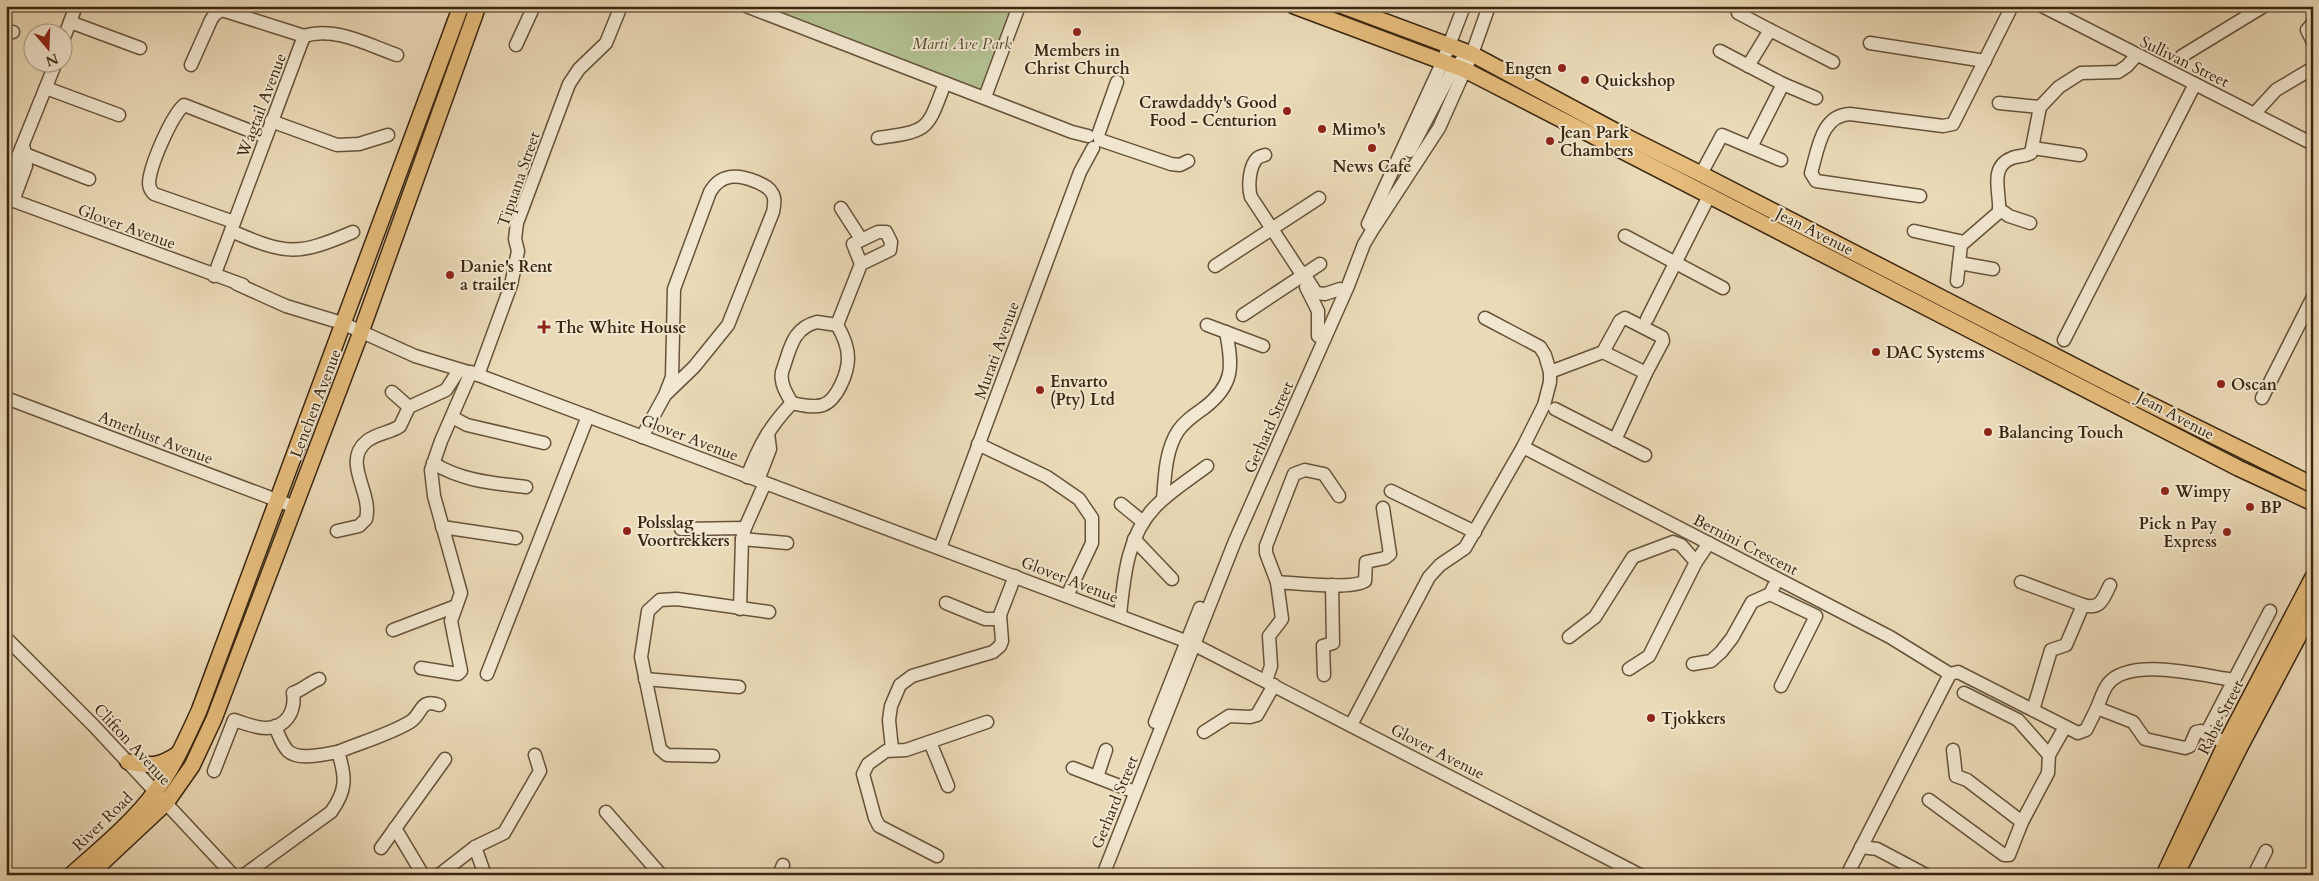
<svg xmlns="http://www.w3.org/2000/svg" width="2319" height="881" font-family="Cardo,serif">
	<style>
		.green { fill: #b3c091; stroke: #767350 }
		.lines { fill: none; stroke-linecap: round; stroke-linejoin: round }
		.minor-casing { stroke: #66533a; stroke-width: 15 }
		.major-casing { stroke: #3a2610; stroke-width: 18 }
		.minor { stroke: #f2e7d0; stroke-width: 12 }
		.major { stroke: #e6bd7c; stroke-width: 15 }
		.poi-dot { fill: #8f2418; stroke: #f2e7d0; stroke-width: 2 }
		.labels { text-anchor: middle; stroke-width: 4; stroke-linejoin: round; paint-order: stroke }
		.park-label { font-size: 16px; font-style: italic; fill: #584c30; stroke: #f2e7d0 }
		.poi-label { font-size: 16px; font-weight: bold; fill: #3a2610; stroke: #f2e7d0; text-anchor: start }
		.street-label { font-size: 16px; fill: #3a2610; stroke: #f2e7d0 }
	</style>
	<rect width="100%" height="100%" fill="#ebdab7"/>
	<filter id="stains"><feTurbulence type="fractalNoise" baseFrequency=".004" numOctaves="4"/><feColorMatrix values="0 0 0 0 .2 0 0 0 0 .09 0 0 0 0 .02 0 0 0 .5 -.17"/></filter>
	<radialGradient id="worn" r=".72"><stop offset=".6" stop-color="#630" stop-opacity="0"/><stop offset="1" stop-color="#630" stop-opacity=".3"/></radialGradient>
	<!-- green -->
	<polygon class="green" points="765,6 1015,6 984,91"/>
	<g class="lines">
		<!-- minor casing -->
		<g class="minor-casing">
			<g id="minor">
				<polyline points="746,6 1072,132 1088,136"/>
				<polyline points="2042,6 2313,144"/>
				<polyline points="1738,13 1770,30"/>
				<polyline points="70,22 140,48"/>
				<polyline points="2313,23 2307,30 2313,42"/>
				<polyline points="6,33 13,32"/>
				<path d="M304 36C335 26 368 45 397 55"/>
				<polyline points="62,43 76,6"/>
				<polyline points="1870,43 1985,61"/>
				<polyline points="516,45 534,6"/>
				<polyline points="1720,51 1783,84"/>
				<polyline points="2182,56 2264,6"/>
				<polyline points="191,65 211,20 215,14 222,10 304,36"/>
				<polyline points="1748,66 1770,30 1833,62"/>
				<polyline points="46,88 119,115"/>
				<polyline points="985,97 1019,6"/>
				<polyline points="1999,103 2040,107"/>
				<polyline points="2254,114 2276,90 2313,68"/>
				<polyline points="271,121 337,145 359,144 388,135"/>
				<polyline points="1098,135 1117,82"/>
				<path d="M878 138C930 131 927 130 945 83"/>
				<polyline points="1100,140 1171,164 1180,165 1188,161"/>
				<polyline points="1751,147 1783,84 1816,98"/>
				<polyline points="2033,148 2080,155"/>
				<polyline points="1410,151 1451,73 1462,60"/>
				<polyline points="20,152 89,179"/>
				<path d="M1265 155C1261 156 1257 157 1255 161 1249 170 1248 188 1251 197L1299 270 1304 274 1316 293 1325 294 1340 289"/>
				<polyline points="1701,174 1722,135 1781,160"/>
				<polyline points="6,186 56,62"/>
				<path d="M1920 196 1816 181 1811 173C1818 150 1821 115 1850 114L1943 126 1953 124 2012 6"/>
				<polyline points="6,198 243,285"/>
				<polyline points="13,201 26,166 24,149"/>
				<polyline points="841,208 861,239"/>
				<polyline points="1999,209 2009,216 2030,223"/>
				<path d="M234 222 154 194C151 191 149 188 149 183 150 165 171 117 184 105L266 137"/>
				<polyline points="1368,224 1443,61 1464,6"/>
				<path d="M231 231C287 255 297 256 353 232"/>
				<polyline points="1914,231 1964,242"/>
				<polyline points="1625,236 1723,288"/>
				<polyline points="1959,263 1993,269"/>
				<polyline points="1215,266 1319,198"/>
				<polyline points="214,276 304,36"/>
				<path d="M1957 281 1961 245 1999 212C2001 194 1988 167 2012 158 2019 155 2024 157 2031 153L2040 107 2059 87 2081 73 2118 72 2127 66 2136 56"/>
				<polyline points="237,284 286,306 342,323 415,356 478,375 1191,643 1640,875"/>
				<polyline points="1306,287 1318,311 1318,336"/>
				<polyline points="1243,315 1320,264"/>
				<polyline points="1647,319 1709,196"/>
				<path d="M817 322 837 325C843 335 848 346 848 358 848 373 837 400 823 405 813 408 801 405 792 403 786 393 780 383 782 372 790 350 792 328 817 322Z"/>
				<polyline points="837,325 861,264 890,250 891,242 886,232 878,232 853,244 861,264"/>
				<polyline points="1207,325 1263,346"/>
				<polyline points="2064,340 2195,84"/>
				<polyline points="1603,352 1646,373 1615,440"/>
				<polyline points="1550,372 1603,352 1620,321 1625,318 1662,337 1663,341 1646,373"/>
				<polyline points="478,375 511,285 518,251 515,239 517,223 569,84 579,69 606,43 621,6"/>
				<polyline points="392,392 409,407"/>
				<polyline points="6,398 295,507"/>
				<polyline points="2262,398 2313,297"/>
				<polyline points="1555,409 1645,455"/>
				<polyline points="452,417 467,425 544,443"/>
				<path d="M642 437 665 395 672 377 674 289 710 192C721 173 738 174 757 182 763 185 769 187 772 193 776 199 774 206 773 212L728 325 694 367 665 395"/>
				<polyline points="978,444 1047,477 1079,499 1092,518 1092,543 1067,596"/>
				<polyline points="1523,447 1890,637 1950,674 1958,672 2078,733 2086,730 2097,708 2133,722 2145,739 2185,748 2190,746 2196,732 2201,731 2226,743"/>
				<path d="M433 463C462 481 492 483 526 487"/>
				<path d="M747 477C759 446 769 427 792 403"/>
				<polyline points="758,480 770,449 768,433"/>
				<polyline points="1391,491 1475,532"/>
				<path d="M1163 499C1165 477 1165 451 1178 431 1185 421 1194 415 1204 408 1234 385 1233 367 1226 332"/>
				<polyline points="1121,504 1143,522"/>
				<polyline points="442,527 516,538"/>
				<polyline points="681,529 745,528"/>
				<path d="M337 531 359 526 366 519C373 492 341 462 367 441 377 433 390 433 400 426L409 407 446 390 459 370"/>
				<polyline points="742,539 787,543"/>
				<polyline points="1134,539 1172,579"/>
				<polyline points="940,548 1080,172 1093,148"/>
				<polyline points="1277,582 1266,553 1266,546 1294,474 1305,470 1324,474 1339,496"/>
				<polyline points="2021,582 2083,605"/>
				<polyline points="1770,594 1816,616 1781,686"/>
				<polyline points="946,603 985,619 1000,619"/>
				<polyline points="740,609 742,539 745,528 765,483"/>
				<path d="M1120 615C1124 577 1127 536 1155 507 1170 491 1190 479 1207 466"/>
				<polyline points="393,630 456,606"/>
				<polyline points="1569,637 1595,617 1633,557 1673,542 1681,545 1696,562"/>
				<polyline points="6,638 94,726 233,875"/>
				<polyline points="1693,664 1711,661 1721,652 1732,638 1752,602 1770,594 1774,586"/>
				<polyline points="421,668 458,674 461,671 451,621 461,593 434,496 431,470 441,441 471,372"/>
				<polyline points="1629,669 1649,656 1696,562 1709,543"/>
				<polyline points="487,674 588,416"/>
				<polyline points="1324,675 1323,646 1333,643 1332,585"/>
				<polyline points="645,679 739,687"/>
				<polyline points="2234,680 2270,611"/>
				<path d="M1266 681 1271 666 1269 636 1282 619 1277 582C1295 583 1351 590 1365 581L1366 562 1385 558 1390 554 1383 508"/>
				<polyline points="1964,693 2018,720 2049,755"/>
				<path d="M2097 708C2100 701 2103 690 2108 684 2130 656 2203 676 2234 680L2206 734"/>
				<path d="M2033 710 2051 650 2066 645 2083 605C2101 610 2103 599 2110 585"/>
				<polyline points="1155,722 1200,608"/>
				<polyline points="1351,725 1429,577 1440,565 1465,548 1523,447 1544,405 1550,382 1550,372 1545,355 1540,347 1485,318"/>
				<polyline points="1204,732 1229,716 1250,717 1257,715 1274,685"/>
				<polyline points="930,742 948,786"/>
				<polyline points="892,749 889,720 891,706 900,685 912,676 993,652 1000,646 1002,641 1000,615 1015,576"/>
				<polyline points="1953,750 1956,776 1967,780 2022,822"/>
				<path d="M338 752C362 742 388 735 410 722 423 714 419 698 439 705"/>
				<polyline points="713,756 667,755 660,749 641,657 648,611 660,600 677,599 769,612"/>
				<polyline points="1073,768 1130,790"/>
				<path d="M214 771 234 720C244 723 255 728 266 728 286 728 296 711 293 693 304 689 309 683 319 679"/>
				<polyline points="1097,777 1106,750"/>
				<polyline points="1929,800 2004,855 2009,855 2022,822 2048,773 2049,755 2065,727"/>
				<polyline points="606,812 661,875"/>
				<polyline points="395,828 423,875"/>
				<polyline points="475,847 485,875"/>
				<polyline points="1861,847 1877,849 1926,875"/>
				<polyline points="381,848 445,759"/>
				<polyline points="937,856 879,826 875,818 863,774 868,764 886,751 906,750 987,722"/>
				<path d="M244 875 331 812C347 790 346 777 338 752 324 754 299 761 288 751 282 745 278 734 275 726"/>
				<polyline points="439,875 475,847 504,833 540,771 535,755"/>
				<polyline points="779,875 783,865"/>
				<polyline points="1103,875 1235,541 1348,286 1364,244 1373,229 1439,128 1472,54 1489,6"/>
				<polyline points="1847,875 1950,674"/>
				<polyline points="2254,875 2266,851"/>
			</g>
		</g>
		<!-- major casing -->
		<g class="major-casing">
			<g id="major">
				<polyline points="1294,6 1465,70 2238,468 2313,503"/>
				<polyline points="1343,6 1472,54 1621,134 1701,174 2121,390 2313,485"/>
				<path d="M128 762C150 766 159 767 178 754"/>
				<path d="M71 875C100 849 132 823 155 792 174 767 186 739 199 711L461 6"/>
				<polyline points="89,875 166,803 192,766 214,719 361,332 478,6"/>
				<polyline points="2164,875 2226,743 2313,577"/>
				<polyline points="2176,875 2240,747 2313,609"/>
			</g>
		</g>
		<!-- minor -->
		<use href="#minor" class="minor"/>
		<!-- major -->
		<use href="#major" class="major"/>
	</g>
	<!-- markers -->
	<g class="poi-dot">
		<circle cx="1077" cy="32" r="5"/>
		<circle cx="1562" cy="68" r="5"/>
		<circle cx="1585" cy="80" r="5"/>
		<circle cx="1287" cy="111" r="5"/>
		<circle cx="1322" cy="129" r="5"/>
		<circle cx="1550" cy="141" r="5"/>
		<circle cx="1372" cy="148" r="5"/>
		<circle cx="450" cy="275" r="5"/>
		<path d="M541.5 319.5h5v5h5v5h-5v5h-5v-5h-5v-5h5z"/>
		<circle cx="1876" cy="352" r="5"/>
		<circle cx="2221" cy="384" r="5"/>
		<circle cx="1040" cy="390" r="5"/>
		<circle cx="1988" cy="432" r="5"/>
		<circle cx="2165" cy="491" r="5"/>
		<circle cx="2250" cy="507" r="5"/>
		<circle cx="627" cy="531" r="5"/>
		<circle cx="2227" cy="532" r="5"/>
		<circle cx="1651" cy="718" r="5"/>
	</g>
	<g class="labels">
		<!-- park labels -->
		<g class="park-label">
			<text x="962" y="49">Marti Ave Park</text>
		</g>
		<!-- poi labels -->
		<g class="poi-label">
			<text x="1077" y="56" text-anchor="middle">Members in<tspan x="1077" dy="18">Christ Church</tspan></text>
			<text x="1552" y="74" text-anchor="end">Engen</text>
			<text x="1595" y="86">Quickshop</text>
			<text x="1277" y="108" text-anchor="end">Crawdaddy's Good<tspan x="1277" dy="18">Food - Centurion</tspan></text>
			<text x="1332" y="135">Mimo's</text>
			<text x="1560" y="138">Jean Park<tspan x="1560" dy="18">Chambers</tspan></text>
			<text x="1372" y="172" text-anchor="middle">News Cafe</text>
			<text x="460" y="272">Danie's Rent<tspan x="460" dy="18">a trailer</tspan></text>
			<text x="555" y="333">The White House</text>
			<text x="1886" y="358">DAC Systems</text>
			<text x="1050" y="387">Envarto<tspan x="1050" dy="18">(Pty) Ltd</tspan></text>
			<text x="2231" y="390">Oscan</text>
			<text x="1998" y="438">Balancing Touch</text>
			<text x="2175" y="497">Wimpy</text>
			<text x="2260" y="513">BP</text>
			<text x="637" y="528">Polsslag<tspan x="637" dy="18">Voortrekkers</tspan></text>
			<text x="2217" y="529" text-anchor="end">Pick n Pay<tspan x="2217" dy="18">Express</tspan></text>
			<text x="1661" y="724">Tjokkers</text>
		</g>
		<!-- street labels -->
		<g class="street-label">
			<text transform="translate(2185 61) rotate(26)" y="6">Sullivan Street</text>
			<text transform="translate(261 105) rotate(-69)" y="6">Wagtail Avenue</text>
			<text transform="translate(518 179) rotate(-71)" y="6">Tipuana Street</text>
			<text transform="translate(127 226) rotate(20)" y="6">Glover Avenue</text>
			<text transform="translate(1815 231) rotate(27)" y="6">Jean Avenue</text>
			<text transform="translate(996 350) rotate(-70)" y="6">Murati Avenue</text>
			<text transform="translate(315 403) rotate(-69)" y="6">Lenchen Avenue</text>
			<text transform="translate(2176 415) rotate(28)" y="6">Jean Avenue</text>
			<text transform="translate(1268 427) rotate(-66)" y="6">Gerhard Street</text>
			<text transform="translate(156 437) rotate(21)" y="6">Amethust Avenue</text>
			<text transform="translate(690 437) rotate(21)" y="6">Glover Avenue</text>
			<text transform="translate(1746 544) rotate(27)" y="6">Bernini Crescent</text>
			<text transform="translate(1070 579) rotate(21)" y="6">Glover Avenue</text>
			<text transform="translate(2220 717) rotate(-63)" y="6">Rabie Street</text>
			<text transform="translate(133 744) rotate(47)" y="6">Clifton Avenue</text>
			<text transform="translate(1438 751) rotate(27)" y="6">Glover Avenue</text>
			<text transform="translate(1114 802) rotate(-68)" y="6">Gerhard Street</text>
			<text transform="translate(102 821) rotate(-44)" y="6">River Road</text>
		</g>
	</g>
	<!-- margin -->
	<rect width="2319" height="881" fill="none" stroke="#ebdab7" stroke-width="25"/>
	<rect x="8" y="8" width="2304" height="866" fill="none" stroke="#3a2610" stroke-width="2.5"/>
	<rect x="12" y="12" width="2294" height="856" fill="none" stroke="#3a2610"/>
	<!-- north arrow -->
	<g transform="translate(48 48) rotate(161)"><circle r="24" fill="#f2e7d0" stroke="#a89a83"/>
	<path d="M0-4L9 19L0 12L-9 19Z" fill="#8f2418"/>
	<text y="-8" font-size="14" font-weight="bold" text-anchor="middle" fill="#3a2610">N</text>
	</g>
	<rect width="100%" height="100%" filter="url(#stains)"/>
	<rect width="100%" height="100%" fill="url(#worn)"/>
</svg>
